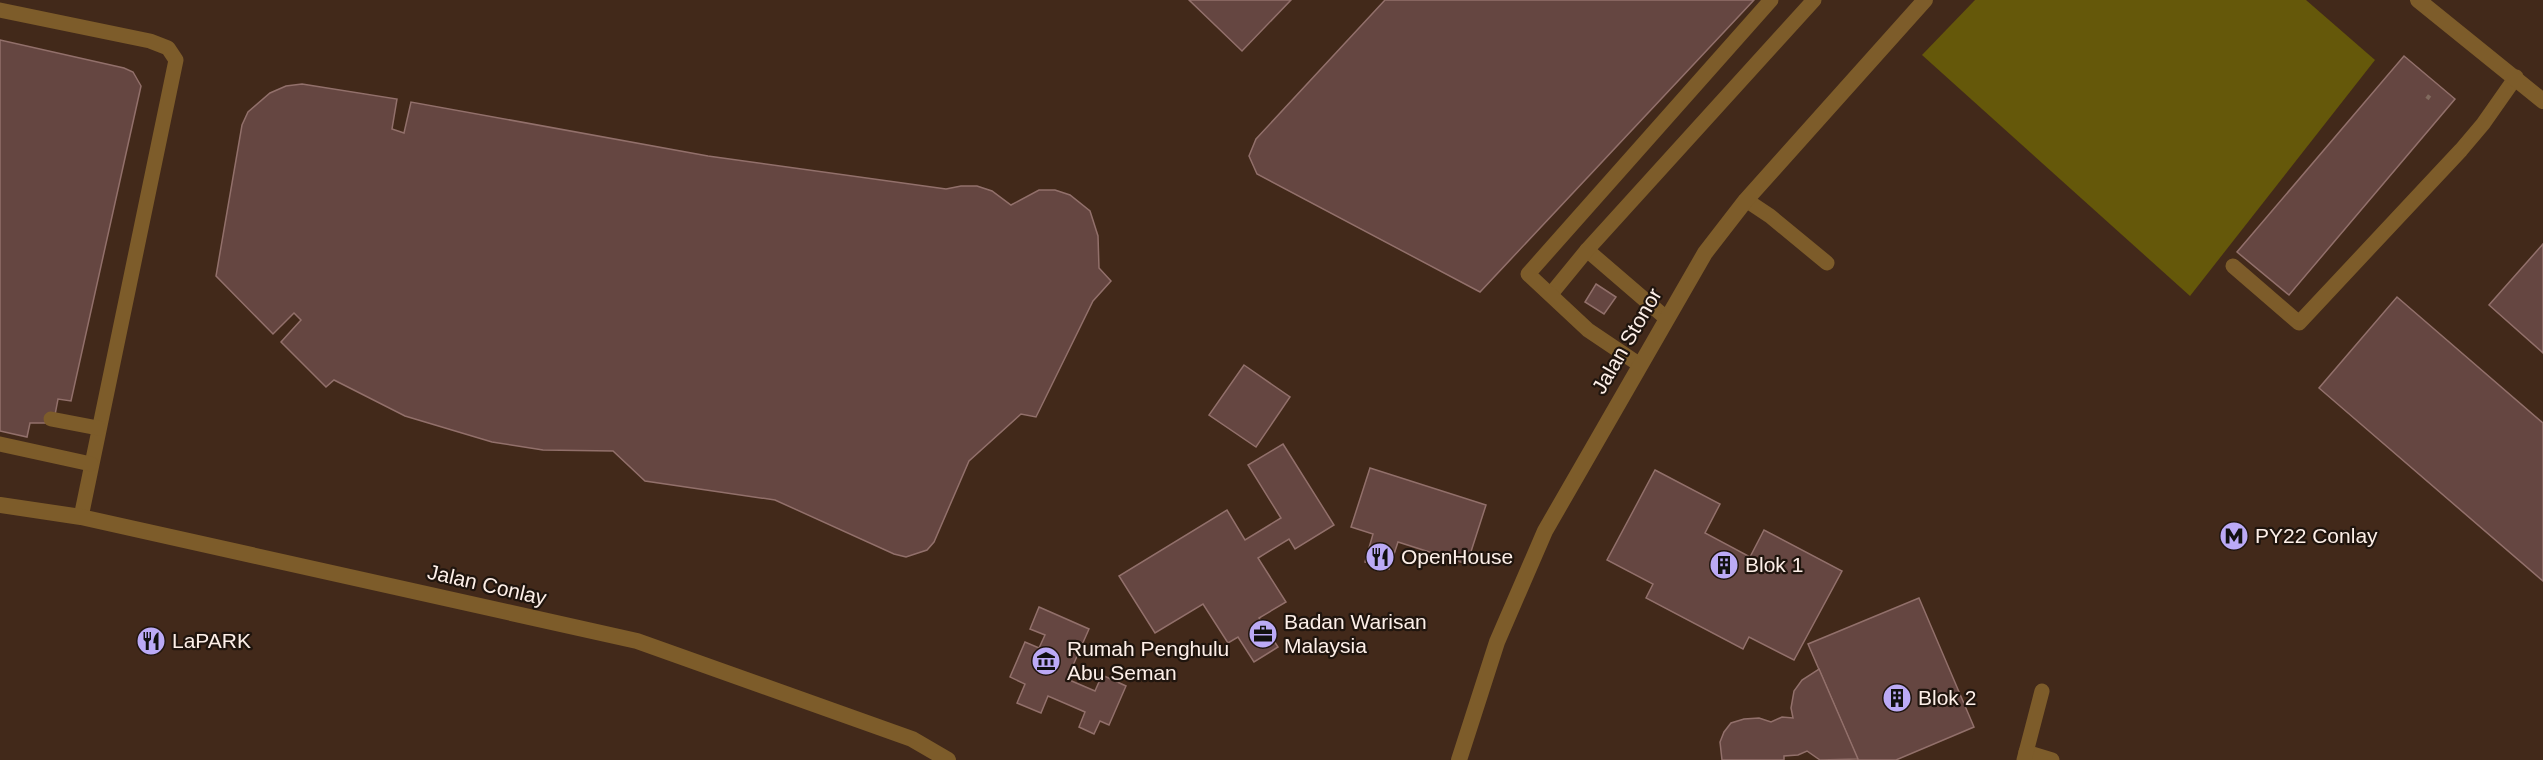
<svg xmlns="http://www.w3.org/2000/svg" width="2543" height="760" font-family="Helvetica,sans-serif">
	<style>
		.green { fill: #65580a }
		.building { fill: #654641; stroke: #92706b; stroke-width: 1.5 }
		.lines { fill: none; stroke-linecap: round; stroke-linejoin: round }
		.path { stroke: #806a5e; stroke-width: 4; stroke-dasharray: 4.5 4.5; stroke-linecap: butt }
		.service { stroke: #7d5c2a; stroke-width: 15 }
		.minor { stroke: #7d5c2a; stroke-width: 16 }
		.tertiary { stroke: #7d5c2a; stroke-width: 16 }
		.labels { text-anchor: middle; stroke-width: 4.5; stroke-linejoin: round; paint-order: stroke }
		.street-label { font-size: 21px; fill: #fdefe8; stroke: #20150e }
		.poi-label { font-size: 21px; fill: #fdefe8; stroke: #20150e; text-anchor: start }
	</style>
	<rect width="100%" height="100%" fill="#42291a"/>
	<!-- green -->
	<polygon class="green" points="1975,0 2306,0 2375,60 2190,296 1922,55"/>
	<!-- building -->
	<g class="building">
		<polygon points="1189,0 1291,0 1242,51"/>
		<polygon points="1385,0 1754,0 1480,292 1257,174 1249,156 1256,139"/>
		<polygon points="0,40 124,68 133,72 141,86 71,401 58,399 55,415 47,423 30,423 27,437 0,431"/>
		<polygon points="2404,56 2455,99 2289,295 2237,252"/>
		<polygon points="302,84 397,99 392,129 404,133 411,102 708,156 946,189 961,186 977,186 992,191 1011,205 1039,190 1055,190 1070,195 1090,211 1098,236 1099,268 1111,281 1093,301 1036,417 1021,414 969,461 934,542 927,550 906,557 894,554 775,500 645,481 613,451 543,450 492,442 405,416 334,380 326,387 281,342 301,320 294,313 273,334 216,276 242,125 248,112 270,93 286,86"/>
		<polygon points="2543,244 2543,353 2489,305"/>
		<polygon points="1596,284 1616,297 1604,314 1585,302"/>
		<polygon points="2397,297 2543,423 2543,581 2319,388"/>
		<polygon points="1244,365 1290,397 1256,447 1209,415"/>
		<polygon points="1283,444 1334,525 1295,549 1289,539 1258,558 1286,602 1259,618 1278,647 1254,662 1238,637 1228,643 1203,604 1155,633 1119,576 1227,510 1245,540 1281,518 1248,465"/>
		<polygon points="1370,468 1486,505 1467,564 1398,542 1389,569 1365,562 1373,534 1351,527"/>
		<polygon points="1655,470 1720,504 1705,533 1750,557 1764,530 1842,571 1794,660 1749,637 1743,649 1646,598 1653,584 1607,560"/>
		<polygon points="1919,598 1974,727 1896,760 1858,760 1808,644"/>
		<polygon points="1039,607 1089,629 1067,679 1095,691 1102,675 1126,686 1109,725 1100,721 1094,734 1079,727 1085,712 1048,696 1041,713 1017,703 1025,684 1010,677 1025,642 1039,648 1045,635 1030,629"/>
		<polygon points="1819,669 1858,759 1820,760 1807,751 1798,755 1784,756 1784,760 1722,760 1720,742 1724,732 1731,723 1744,719 1759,718 1771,722 1782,717 1793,718 1791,708 1794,691 1802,680"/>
	</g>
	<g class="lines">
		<!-- path -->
		<polyline class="path" points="2427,99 2432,92"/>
		<!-- service -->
		<g class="service">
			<polyline points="0,10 150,41 168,48 176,60 81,517"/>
			<polyline points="1746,200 1770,216 1827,263"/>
			<polyline points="1587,250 1666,318"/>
			<polyline points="2233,266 2299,323 2461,150 2483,124 2516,77"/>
			<polyline points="1551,294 1587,250 1814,0"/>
			<polyline points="1640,365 1588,330 1528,274 1771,0"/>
			<polyline points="51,419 98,428"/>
			<polyline points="0,444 91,464"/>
			<polyline points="2026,752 2052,760"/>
			<polyline points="2024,760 2042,691"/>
		</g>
		<!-- minor -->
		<polyline class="minor" points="1459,760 1497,642 1545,531 1705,253 1746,200 1925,0"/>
		<!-- tertiary -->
		<g class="tertiary">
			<polyline points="2418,0 2543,101"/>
			<polyline points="0,505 81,517 637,641 912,739 948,760"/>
		</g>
	</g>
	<!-- icons -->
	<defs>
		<g id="metro-disc" transform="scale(1.5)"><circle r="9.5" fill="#bbaaf6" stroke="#20150e"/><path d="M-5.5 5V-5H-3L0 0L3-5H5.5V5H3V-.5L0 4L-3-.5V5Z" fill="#111"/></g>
		<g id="restaurant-disc" transform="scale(1.5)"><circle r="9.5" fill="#bbaaf6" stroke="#20150e"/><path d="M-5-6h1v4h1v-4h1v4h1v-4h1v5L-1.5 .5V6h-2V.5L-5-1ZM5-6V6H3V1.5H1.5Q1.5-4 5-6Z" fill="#111"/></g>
		<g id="building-disc" transform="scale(1.5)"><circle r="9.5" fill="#bbaaf6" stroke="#20150e"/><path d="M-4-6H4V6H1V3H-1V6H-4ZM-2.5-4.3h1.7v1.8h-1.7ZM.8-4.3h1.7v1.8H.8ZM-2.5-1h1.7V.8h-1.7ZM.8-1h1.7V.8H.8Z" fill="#111"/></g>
		<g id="office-disc" transform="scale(1.5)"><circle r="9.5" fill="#bbaaf6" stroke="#20150e"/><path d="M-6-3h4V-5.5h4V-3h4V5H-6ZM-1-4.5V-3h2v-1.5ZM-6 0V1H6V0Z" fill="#111"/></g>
		<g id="museum-disc" transform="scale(1.5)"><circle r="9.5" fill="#bbaaf6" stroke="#20150e"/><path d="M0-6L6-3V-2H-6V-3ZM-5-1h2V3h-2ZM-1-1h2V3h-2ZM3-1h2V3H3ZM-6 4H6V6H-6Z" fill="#111"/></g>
	</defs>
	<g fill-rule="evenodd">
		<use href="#metro-disc" x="2234" y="536"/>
		<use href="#restaurant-disc" x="1380" y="557"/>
		<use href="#building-disc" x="1724" y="565"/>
		<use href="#office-disc" x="1263" y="634"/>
		<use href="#restaurant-disc" x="151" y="641"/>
		<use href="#museum-disc" x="1046" y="661"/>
		<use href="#building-disc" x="1897" y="698"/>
	</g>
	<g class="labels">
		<!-- street labels -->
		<g class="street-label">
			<text transform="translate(1627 341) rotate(-60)" y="7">Jalan Stonor</text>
			<text transform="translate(487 585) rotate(13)" y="7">Jalan Conlay</text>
		</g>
		<!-- poi labels -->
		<g class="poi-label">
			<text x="2255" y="543">PY22 Conlay</text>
			<text x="1401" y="564">OpenHouse</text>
			<text x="1745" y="572">Blok 1</text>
			<text x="1284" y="629">Badan Warisan<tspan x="1284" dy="24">Malaysia</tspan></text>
			<text x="172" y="648">LaPARK</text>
			<text x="1067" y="656">Rumah Penghulu<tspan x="1067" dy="24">Abu Seman</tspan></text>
			<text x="1918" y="705">Blok 2</text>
		</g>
	</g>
</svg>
